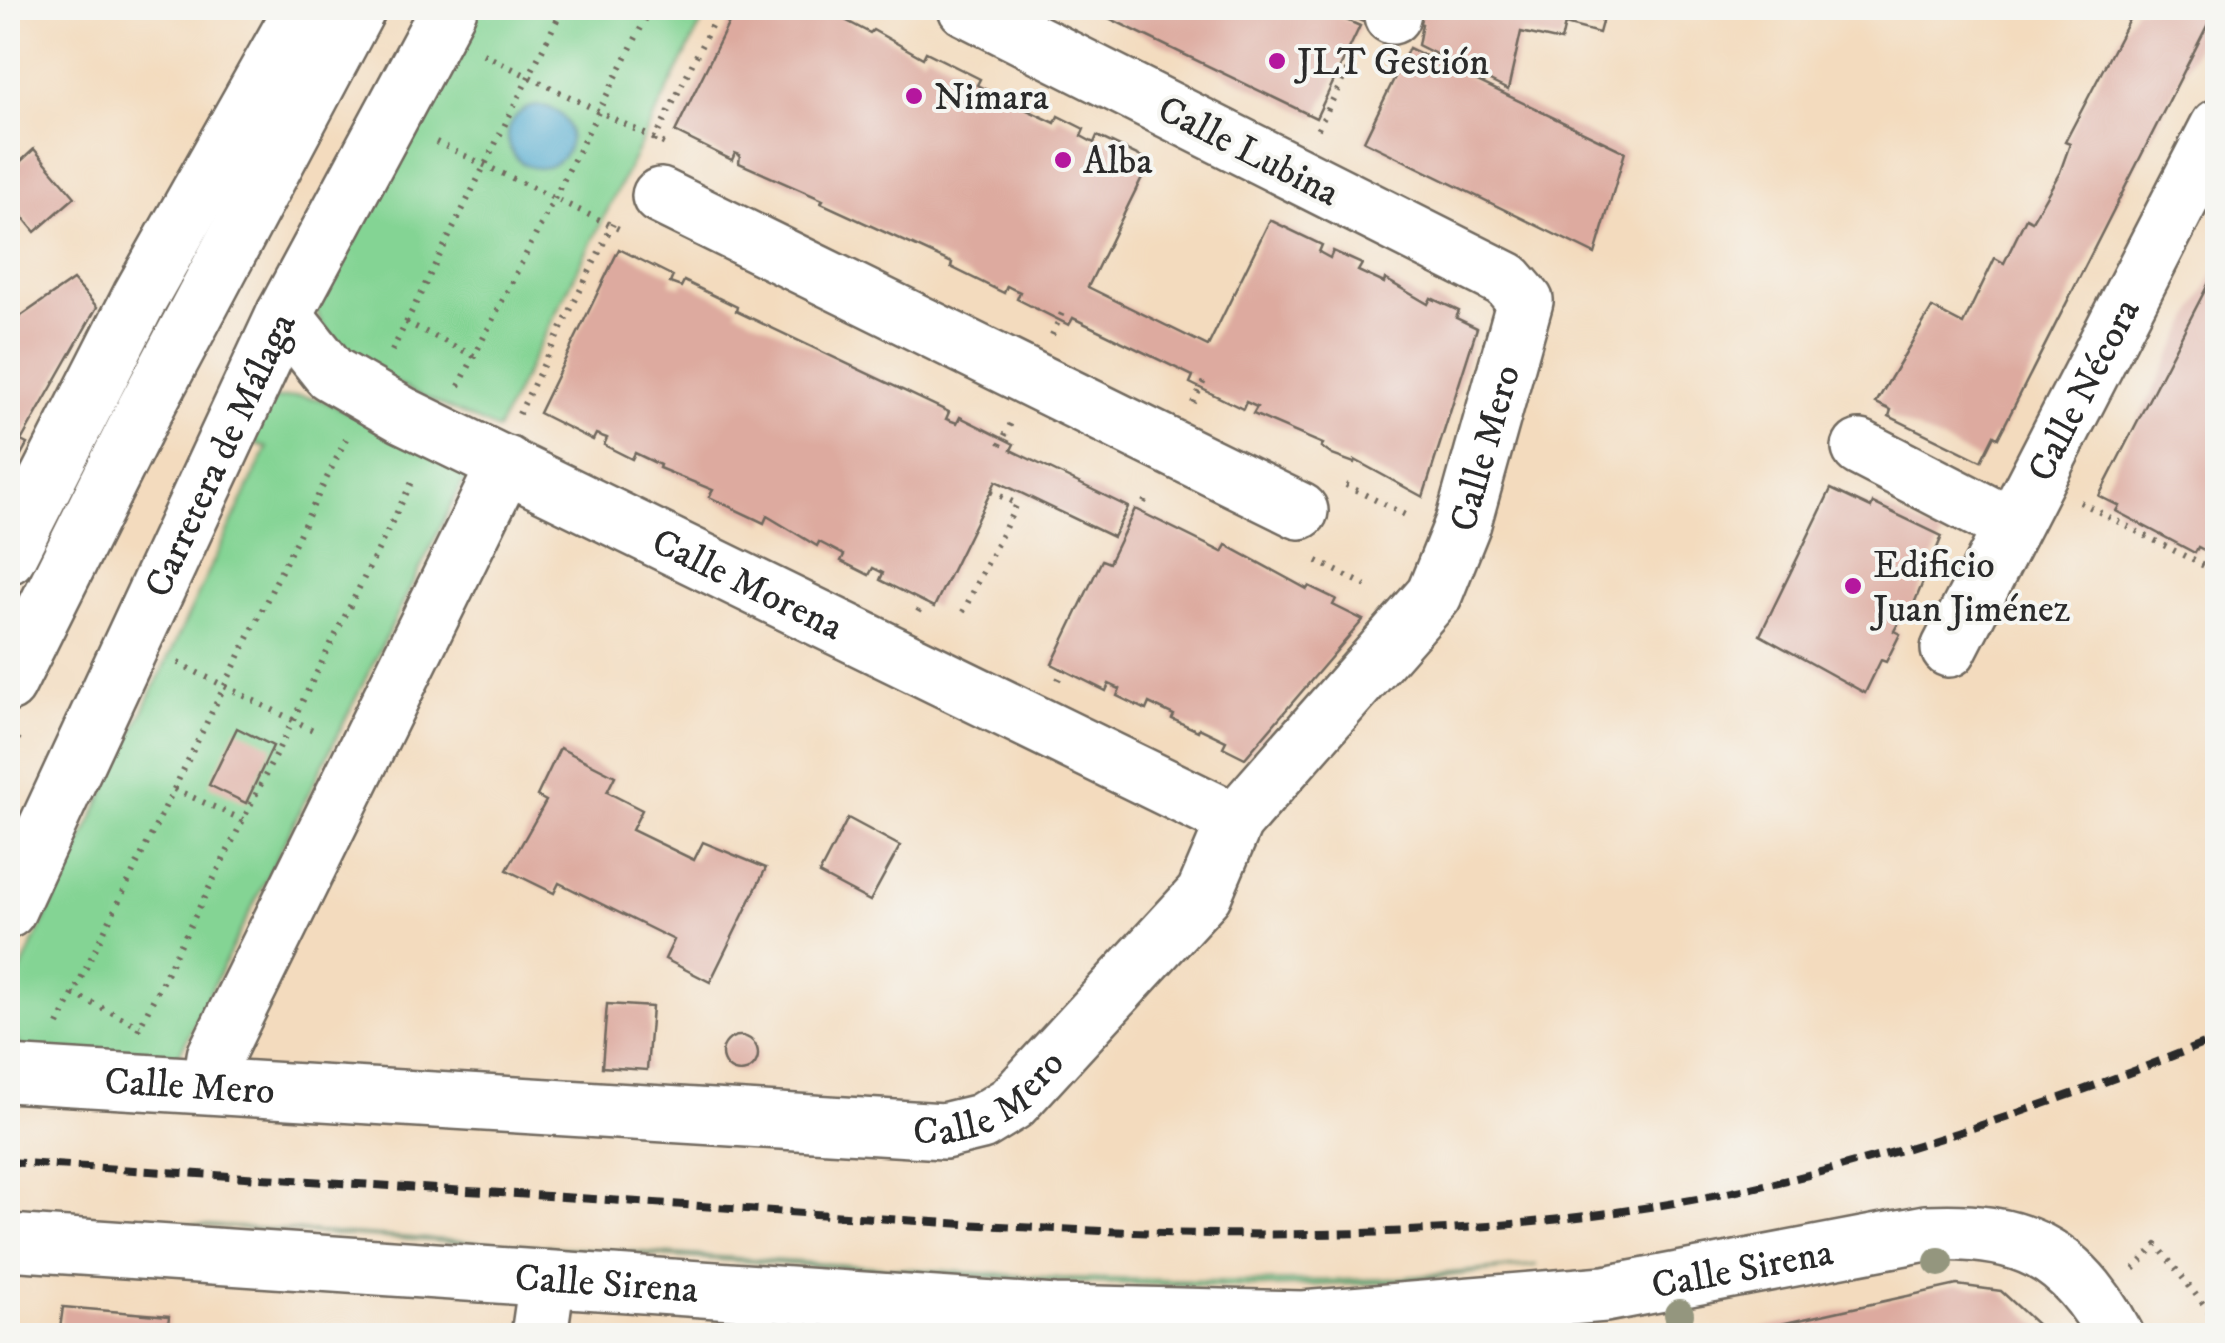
<svg xmlns="http://www.w3.org/2000/svg" width="2225" height="1343" font-family="'IM FELL DW Pica',serif">
	<style>
		.green { fill: #84d494; stroke: #588060; stroke-width: 2.5 }
		.water { fill: #52abcf; stroke: #3e6b7d; stroke-width: 2.5 }
		.building { fill: #ddaa9f }
		.lines { fill: none; stroke-linecap: round; stroke-linejoin: round }
		.minor-casing { stroke: #71695e; stroke-width: 60 }
		.major-casing { stroke: #71695e; stroke-width: 60 }
		.path { stroke: #71695e; stroke-width: 6; stroke-dasharray: 2.5 8; stroke-linecap: butt }
		.minor { stroke: #fff; stroke-width: 55 }
		.major { stroke: #fff; stroke-width: 55 }
		.rail { stroke: #2b2b2b; stroke-width: 8; stroke-dasharray: 15 8; stroke-linecap: butt }
		.tree { fill: #94967e }
		.poi-dot { fill: #b5179e; stroke: #f6f6f2; stroke-width: 4 }
		.labels { text-anchor: middle; stroke-width: 8; stroke-linejoin: round; paint-order: stroke }
		.poi-label { font-size: 38px; fill: #2b2b2b; stroke: #f6f6f2; text-anchor: start }
		.street-label { font-size: 38px; fill: #2b2b2b; stroke: #f6f6f2 }
	</style>
	<rect width="100%" height="100%" fill="#f6f6f2"/>
	<filter id="ink" filterUnits="userSpaceOnUse"><feTurbulence type="fractalNoise" baseFrequency=".01" numOctaves="2"/><feDisplacementMap in="SourceGraphic" scale="20" xChannelSelector="R" yChannelSelector="G"/><feConvolveMatrix kernelMatrix="1 2 1 2 8 2 1 2 1" color-interpolation-filters="sRGB"/></filter>
	<filter id="wash" filterUnits="userSpaceOnUse"><feTurbulence type="fractalNoise" baseFrequency=".0048" numOctaves="4" result="noise"/><feDisplacementMap in="SourceGraphic" scale="40" xChannelSelector="R" yChannelSelector="G"/><feGaussianBlur stdDeviation="2.25" result="paint"/><feColorMatrix in="noise" values="0 0 0 0 0 0 0 0 0 0 0 0 0 0 0 0 0 1.4 0 .05"/><feComposite in="paint" operator="in"/></filter>
	<g filter="url(#wash)">
		<rect width="100%" height="100%" fill="#f3dbbe"/>
		<!-- green -->
		<g class="green">
			<path d="M460 8H709L497 430C450 407 331 366 317 312 315 303 317 290 317 281Z"/>
			<path d="M299 396 320 399 471 468 474 486 463 482 180 1053 166 1063 30 1056C9 1037 6 1021 10 993L267 448 243 438 274 399Z"/>
			<polygon points="8,1213 1059,1278 1259,1282 1387,1279 1537,1265 1388,1283 1259,1287 1059,1282"/>
		</g>
		<!-- water -->
		<circle class="water" cx="539" cy="137" r="31"/>
		<g id="blocks">
			<!-- building -->
			<g class="building">
				<polygon points="736,8 835,8 848,14 845,20 870,33 873,30 923,58 926,52 980,79 977,85 1002,98 1004,94 1030,106 1027,110 1055,123 1058,116 1084,129 1081,136 1094,143 1097,136 1150,161 1088,287 1208,346 1270,220 1322,245 1319,252 1330,258 1333,251 1362,264 1358,271 1384,283 1385,279 1428,304 1431,298 1459,311 1456,318 1477,328 1423,497 1355,460 1354,463 1332,455 1321,447 1323,444 1253,414 1257,407 1246,402 1243,409 1190,383 1193,376 1073,318 1069,325 1017,299 1020,292 1013,289 1007,286 1004,293 951,267 952,263 821,203 823,200 739,163 740,155 735,153 732,160 675,132"/>
				<polygon points="1088,8 1319,8 1360,26 1316,118"/>
				<polygon points="1331,8 1372,8 1368,24"/>
				<polygon points="1418,8 1616,8 1614,13 1605,11 1599,33 1565,24 1561,41 1521,32 1508,90 1418,45 1422,24 1414,22"/>
				<polygon points="2135,8 2216,8 1998,438 1994,435 1981,461 1889,416 1891,410 1876,403 1932,308 1963,324 1995,258 2004,263 2026,218 2032,221 2060,172 2070,144 2065,142"/>
				<polygon points="1409,48 1625,152 1595,254 1364,141"/>
				<polygon points="34,149 75,197 35,232 8,199 8,173"/>
				<polygon points="619,249 673,276 670,283 681,287 684,281 737,307 736,311 949,412 946,419 957,423 960,417 1014,444 1011,450 1128,507 1113,537 996,481 934,607 880,580 883,573 873,568 869,575 841,561 844,555 819,542 817,546 767,516 764,523 709,497 713,490 659,468 660,465 635,453 632,459 604,445 607,438 596,434 593,440 539,413"/>
				<polygon points="2218,265 2218,533 2208,552 2198,547 2195,553 2116,511 2119,506 2099,496"/>
				<polygon points="73,280 97,307 21,441 27,444 8,478 8,325"/>
				<polygon points="1831,489 1871,508 1873,503 1942,536 1911,611 1906,609 1894,631 1900,634 1886,662 1881,660 1865,693 1760,635"/>
				<polygon points="1135,509 1222,552 1226,545 1307,589 1309,586 1336,599 1333,605 1363,620 1245,758 1223,747 1226,741 1199,728 1198,731 1172,719 1174,715 1149,703 1146,710 1117,696 1120,689 1109,684 1106,691 1052,664 1102,560 1109,563"/>
				<polygon points="237,728 273,746 246,803 209,785"/>
				<polygon points="560,748 615,776 607,792 642,810 632,830 694,860 703,842 766,868 710,982 665,959 674,940 559,883 554,893 507,870 546,801 537,796"/>
				<polygon points="848,818 900,846 870,901 819,874"/>
				<polygon points="607,1004 652,1007 647,1070 602,1067"/>
				<circle cx="740" cy="1054" r="18"/>
				<polygon points="1957,1285 2001,1291 2050,1336 1727,1336"/>
				<polygon points="63,1307 169,1316 167,1336 59,1336"/>
			</g>
		</g>
	</g>
	<g filter="url(#ink)">
		<use href="#blocks" fill-opacity="0" stroke="#71695e" stroke-width="2.5"/>
		<g class="lines">
			<!-- minor casing -->
			<g class="minor-casing">
				<g id="minor">
					<polyline points="1392,16 1394,8"/>
					<polyline points="660,196 1300,511"/>
					<path id="s1" d="M284 315 330 373 403 415 1235 821"/>
					<polyline points="1860,448 2011,526"/>
					<polyline points="8,556 140,297 303,8"/>
					<path id="s2" d="M1949 649 2218 127"/>
					<path id="s3" d="M8 910 284 315 449 8"/>
					<path id="s4" d="M8 1074 944 1131 981 1122 1012 1103 1204 894 1235 821 1434 595 1463 523 1525 301 1507 280 966 8"/>
					<polyline points="211,1084 215,1056 506,464"/>
					<path id="s5" d="M8 1242 1055 1313 1303 1319 1605 1294 1926 1233C2020 1228 2072 1252 2116 1336"/>
					<polyline points="539,1336 547,1280"/>
				</g>
			</g>
			<!-- major casing -->
			<g class="major-casing">
				<polyline id="major" points="8,684 144,411 358,8"/>
			</g>
			<!-- path -->
			<g class="path">
				<polyline points="483,54 665,144"/>
				<polyline points="1318,129 1357,51"/>
				<polyline points="654,141 720,8"/>
				<polyline points="436,142 619,229"/>
				<polyline points="406,322 474,356"/>
				<polyline points="1052,335 1062,313"/>
				<polyline points="392,351 563,8"/>
				<polyline points="459,386 651,8"/>
				<polyline points="1193,403 1204,381"/>
				<polyline points="519,414 613,224"/>
				<polyline points="1000,445 1011,423"/>
				<polyline points="1346,485 1411,518"/>
				<polyline points="2080,502 2210,569 2218,555"/>
				<polyline points="1139,512 1148,495"/>
				<polyline points="1317,561 1373,589"/>
				<polyline points="918,612 927,595"/>
				<polyline points="963,612 1017,504 990,491"/>
				<polyline points="178,663 319,733"/>
				<polyline points="1058,680 1066,663"/>
				<polyline points="8,758 20,735"/>
				<polyline points="174,789 243,820"/>
				<polyline points="73,994 140,1026"/>
				<polyline points="58,1025 346,439"/>
				<polyline points="138,1030 414,478"/>
				<polyline points="2134,1269 2157,1245 2218,1323"/>
				<polyline points="177,1336 180,1317"/>
				<polyline points="267,1336 268,1325"/>
			</g>
			<!-- minor -->
			<use href="#minor" class="minor"/>
			<!-- major -->
			<use href="#major" class="major"/>
			<!-- rail -->
			<path class="rail" d="M8 1162C258 1178 509 1193 760 1210 1067 1232 1375 1255 1680 1202 1864 1170 2044 1108 2218 1038"/>
		</g>
		<!-- trees -->
		<g class="tree">
			<circle cx="1939" cy="1262" r="15"/>
			<circle cx="1679" cy="1314" r="15"/>
		</g>
	</g>
	<!-- markers -->
	<g class="poi-dot">
		<circle cx="1277" cy="61" r="10"/>
		<circle cx="914" cy="96" r="10"/>
		<circle cx="1063" cy="160" r="10"/>
		<circle cx="1853" cy="586" r="10"/>
	</g>
	<g class="labels">
		<!-- poi labels -->
		<g class="poi-label">
			<text x="1297" y="74">JLT Gestión</text>
			<text x="934" y="109">Nimara</text>
			<text x="1083" y="173">Alba</text>
			<text x="1873" y="577">Edificio<tspan x="1873" dy="44">Juan Jiménez</tspan></text>
		</g>
		<!-- street labels -->
		<g class="street-label">
			<text transform="translate(1249 150) rotate(27)" y="13">Calle Lubina</text>
			<text dy="13" stroke="none"><textPath href="#s2" startOffset="292">Calle Nécora</textPath></text>
			<text dy="13" stroke="none"><textPath href="#s4" startOffset="1832">Calle Mero</textPath></text>
			<text dy="13" stroke="none"><textPath href="#s3" startOffset="502">Carretera de Málaga</textPath></text>
			<text dy="13" stroke="none"><textPath href="#s1" startOffset="542">Calle Morena</textPath></text>
			<text dy="13" stroke="none"><textPath href="#s4" startOffset="182">Calle Mero</textPath></text>
			<text dy="13" stroke="none"><textPath href="#s4" startOffset="992">Calle Mero</textPath></text>
			<text dy="13" stroke="none"><textPath href="#s5" startOffset="1740">Calle Sirena</textPath></text>
			<text dy="13" stroke="none"><textPath href="#s5" startOffset="600">Calle Sirena</textPath></text>
		</g>
	</g>
	<!-- margin -->
	<rect width="2225" height="1343" fill="none" stroke="#f6f6f2" stroke-width="40"/>
</svg>
